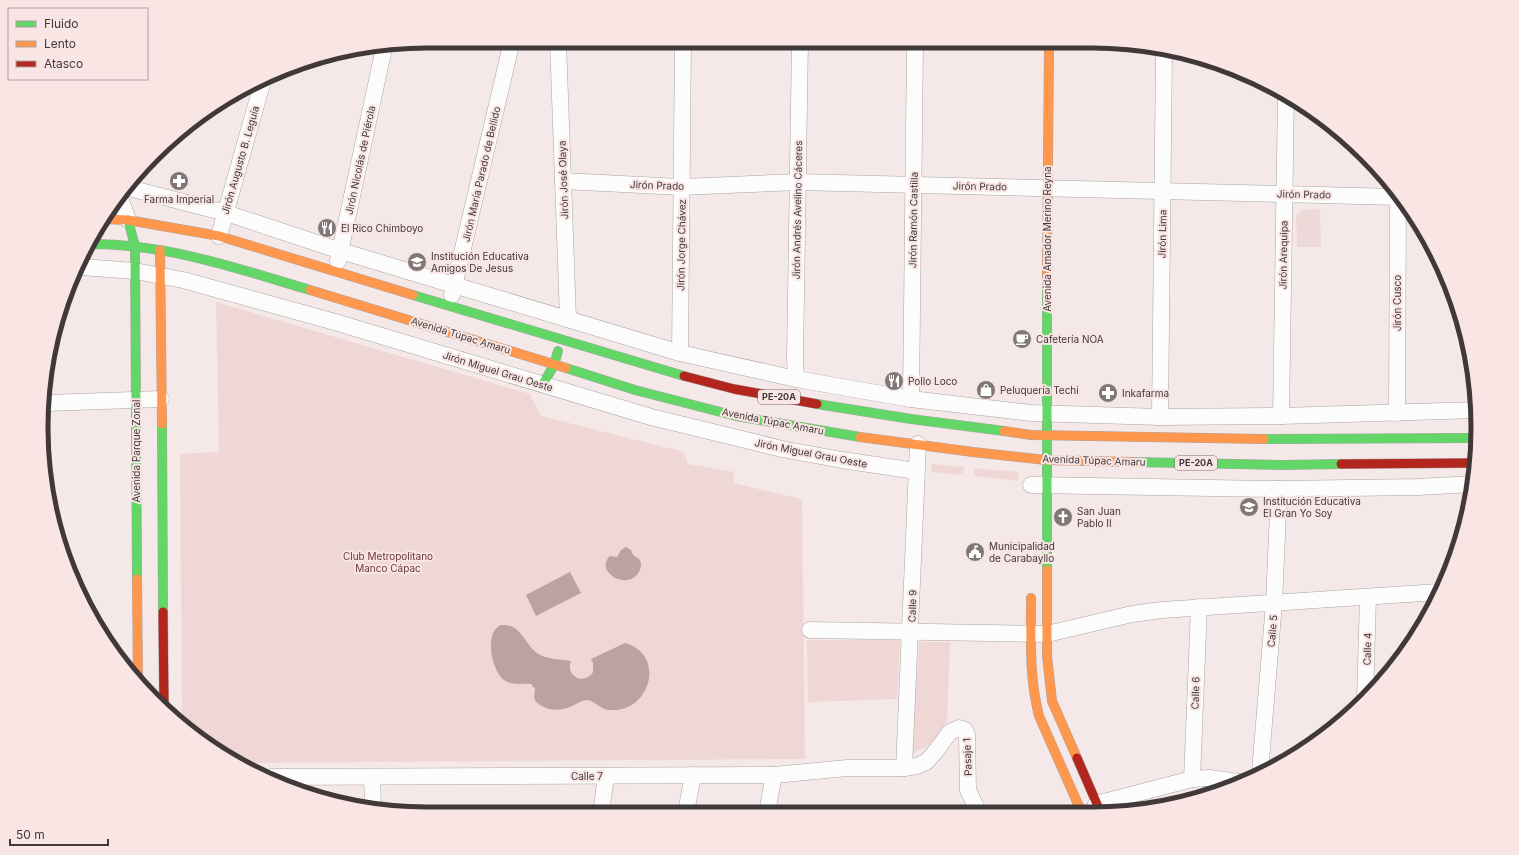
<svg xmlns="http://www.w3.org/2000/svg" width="1519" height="855" font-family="Inter,sans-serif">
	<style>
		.built { fill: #edd9d8 }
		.green { fill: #efd7d6 }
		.water { fill: #bca2a1 }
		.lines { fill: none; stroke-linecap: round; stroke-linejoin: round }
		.street-casing { stroke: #aba3a3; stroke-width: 17 }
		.fast-casing { stroke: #aba3a3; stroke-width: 10 }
		.slow-casing { stroke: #aba3a3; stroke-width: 10 }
		.jam-casing { stroke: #aba3a3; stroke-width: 10 }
		.street { stroke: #fdfcfc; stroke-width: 16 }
		.fast { stroke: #63d668; stroke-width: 9 }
		.slow { stroke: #ff974d; stroke-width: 9 }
		.jam { stroke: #b3261e; stroke-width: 9 }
		.labels { text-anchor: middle; stroke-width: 4; stroke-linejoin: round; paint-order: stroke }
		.shield { fill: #f8e5e4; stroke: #786d6c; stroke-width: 1 }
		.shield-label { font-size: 9px; font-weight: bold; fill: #413939 }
		.street-label { font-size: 10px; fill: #413939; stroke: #f8e5e4 }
		.poi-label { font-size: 10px; fill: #413939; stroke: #f8e5e4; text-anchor: start }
		.park-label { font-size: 10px; fill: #6b3939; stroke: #f8e5e4 }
		.rim { fill: none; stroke: #413939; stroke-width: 5 }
	</style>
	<rect width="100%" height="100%" fill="#f4e9e8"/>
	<!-- built -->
	<polygon class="built" points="1320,209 1321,247 1297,247 1296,215 1302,210"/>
	<!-- green -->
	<g class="green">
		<polygon points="216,302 530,394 541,416 684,452 688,464 734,472 733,483 802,499 805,759 237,763 234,762 182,719 180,454 219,452"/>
		<polygon points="932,464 964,467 963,475 931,472"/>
		<polygon points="975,468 1019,472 1018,481 974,476"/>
		<polygon points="807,640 900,640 897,699 808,702"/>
		<polygon points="919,642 950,642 947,721 939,736 927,746 912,754"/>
	</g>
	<!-- water -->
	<g class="water">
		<path d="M626 547 631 550 633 555 640 560C642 564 641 568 639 572 627 592 594 571 610 556L617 557 621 550Z"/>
		<polygon points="570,572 581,593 536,616 526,595"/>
		<path d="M501 625C522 623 524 646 540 655 550 660 561 659 571 661 565 676 584 686 593 672V663L591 659 625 643C667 655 650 713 610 710 601 710 596 702 588 700 583 700 580 702 576 704 562 712 548 712 536 702L534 698 535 689 531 684C522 683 512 686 504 680 491 670 484 632 501 625Z"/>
	</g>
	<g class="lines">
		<!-- street casing -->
		<g class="street-casing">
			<g id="street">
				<polyline points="558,41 568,319"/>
				<polyline points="563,181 681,187 798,182 1398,197"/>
				<polyline points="129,188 226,213 341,251 680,353 796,379 911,399 1031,413 1160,417 1281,416 1477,410"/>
				<polyline points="120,198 128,220"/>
				<polyline points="219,236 262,84"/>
				<polyline points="338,261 384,48"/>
				<polyline points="81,267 135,271 183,280 335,322 651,417 782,449 842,460 916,471"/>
				<polyline points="452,295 512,41"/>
				<polyline points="680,353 683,41"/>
				<polyline points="796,379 795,359 800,41"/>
				<polyline points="911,399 915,42"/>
				<polyline points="47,403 161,399"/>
				<polyline points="1397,413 1398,192"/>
				<polyline points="1281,416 1286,94"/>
				<polyline points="1160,417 1164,51"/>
				<polyline points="1031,485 1279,489 1418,487 1473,484"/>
				<polyline points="810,630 1047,634 1132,614 1162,610 1439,592"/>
				<polyline points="1365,701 1368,597"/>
				<polyline points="904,768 918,444"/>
				<polyline points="1260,772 1274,603 1279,489"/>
				<polyline points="271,777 774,775 847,768 904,768 917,766 926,762 935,752 950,732 959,728 965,730 967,735 968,790 978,811"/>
				<polyline points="372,777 373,808"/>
				<polyline points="1192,779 1199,607"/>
				<polyline points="1096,804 1192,779 1209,778 1239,782"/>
				<polyline points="686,812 693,775"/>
				<polyline points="767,812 774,775"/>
				<polyline points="601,813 606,776"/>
			</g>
		</g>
		<!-- fast casing -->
		<g class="fast-casing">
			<g id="fast">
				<polyline points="128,220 135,246 137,579"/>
				<path d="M92 244C168 244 239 269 310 290"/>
				<polyline points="413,295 684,376"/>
				<polyline points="566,368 635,390 736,416 860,437"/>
				<polyline points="543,384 554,365 558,351"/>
				<polyline points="817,404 911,419 1004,431"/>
				<polyline points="162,424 163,612"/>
				<polyline points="1264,439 1476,438"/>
				<polyline points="1132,462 1281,465 1341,464"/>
				<polyline points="1047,570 1047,282"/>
			</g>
		</g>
		<!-- slow casing -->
		<g class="slow-casing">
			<g id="slow">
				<polyline points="103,219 128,220 219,236 413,295"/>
				<polyline points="160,250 162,424"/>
				<polyline points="1047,282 1049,42"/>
				<polyline points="310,290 566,368"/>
				<polyline points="1004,431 1031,435 1264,439"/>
				<polyline points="860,437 973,452 1046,460 1132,462"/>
				<polyline points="1047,570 1047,656 1052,701 1077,758"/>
				<polyline points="137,579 138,683"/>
				<path d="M1031 598C1031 638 1029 677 1039 716L1081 811"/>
			</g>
		</g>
		<!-- jam casing -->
		<g class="jam-casing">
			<g id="jam">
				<polyline points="684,376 734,389 817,404"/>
				<polyline points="1341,464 1475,463"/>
				<polyline points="163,612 164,704"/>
				<polyline points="1077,758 1100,811"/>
			</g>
		</g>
		<!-- street -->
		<use href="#street" class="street"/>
		<!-- fast -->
		<use href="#fast" class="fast"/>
		<!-- slow -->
		<use href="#slow" class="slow"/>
		<!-- jam -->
		<use href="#jam" class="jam"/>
	</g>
	<!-- icons -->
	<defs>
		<g id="pharmacy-disc" transform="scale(1)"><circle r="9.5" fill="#807776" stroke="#f8e5e4"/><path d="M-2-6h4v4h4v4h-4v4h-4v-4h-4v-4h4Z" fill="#fff"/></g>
		<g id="restaurant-disc" transform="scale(1)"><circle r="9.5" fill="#807776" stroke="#f8e5e4"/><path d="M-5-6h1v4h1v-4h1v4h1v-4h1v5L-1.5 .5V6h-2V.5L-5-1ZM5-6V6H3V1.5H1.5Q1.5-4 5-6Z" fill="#fff"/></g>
		<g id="school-disc" transform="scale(1)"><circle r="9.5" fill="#807776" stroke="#f8e5e4"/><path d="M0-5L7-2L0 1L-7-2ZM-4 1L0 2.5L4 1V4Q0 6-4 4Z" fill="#fff"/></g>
		<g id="cafe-disc" transform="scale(1)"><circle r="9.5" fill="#807776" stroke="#f8e5e4"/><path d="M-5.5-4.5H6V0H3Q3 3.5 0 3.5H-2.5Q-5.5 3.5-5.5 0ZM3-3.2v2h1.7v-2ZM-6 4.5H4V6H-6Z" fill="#fff"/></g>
		<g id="shop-disc" transform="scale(1)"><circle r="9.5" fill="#807776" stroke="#f8e5e4"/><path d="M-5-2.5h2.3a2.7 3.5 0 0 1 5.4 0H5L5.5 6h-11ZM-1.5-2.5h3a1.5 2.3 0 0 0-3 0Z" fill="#fff"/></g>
		<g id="church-disc" transform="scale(1)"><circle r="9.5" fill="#807776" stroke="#f8e5e4"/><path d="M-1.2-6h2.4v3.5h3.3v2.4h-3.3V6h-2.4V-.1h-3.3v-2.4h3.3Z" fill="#fff"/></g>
		<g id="civic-disc" transform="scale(1)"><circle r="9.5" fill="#807776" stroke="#f8e5e4"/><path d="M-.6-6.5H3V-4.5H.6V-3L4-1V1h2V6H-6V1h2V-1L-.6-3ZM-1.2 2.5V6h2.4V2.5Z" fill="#fff"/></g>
	</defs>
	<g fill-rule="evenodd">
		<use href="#pharmacy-disc" x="179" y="181"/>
		<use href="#restaurant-disc" x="327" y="228"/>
		<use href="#school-disc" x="417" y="262"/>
		<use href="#cafe-disc" x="1022" y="339"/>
		<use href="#restaurant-disc" x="894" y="381"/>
		<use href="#shop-disc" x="986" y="390"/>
		<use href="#pharmacy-disc" x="1108" y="393"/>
		<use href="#school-disc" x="1249" y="507"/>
		<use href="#church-disc" x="1063" y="517"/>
		<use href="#civic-disc" x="975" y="552"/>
	</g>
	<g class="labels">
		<!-- shield labels -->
		<g class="shield">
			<rect x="758" y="390" width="42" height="14" rx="3"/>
			<rect x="1175" y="456" width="42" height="14" rx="3"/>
		</g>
		<g class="shield-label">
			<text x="779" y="400">PE-20A</text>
			<text x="1196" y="466">PE-20A</text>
		</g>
		<!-- street labels -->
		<g class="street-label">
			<text transform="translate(240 160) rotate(-74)" y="4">Jirón Augusto B. Leguía</text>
			<text transform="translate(360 160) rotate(-78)" y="4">Jirón Nicolás de Piérola</text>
			<text transform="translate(481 174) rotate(-77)" y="4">Jirón María Parado de Bellido</text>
			<text transform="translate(563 180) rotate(-92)" y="4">Jirón José Olaya</text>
			<text transform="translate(657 185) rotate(2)" y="4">Jirón Prado</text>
			<text transform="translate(980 186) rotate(1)" y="4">Jirón Prado</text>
			<text transform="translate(1304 194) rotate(1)" y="4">Jirón Prado</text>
			<text transform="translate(797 210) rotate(-89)" y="4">Jirón Andrés Avelino Cáceres</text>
			<text transform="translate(913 220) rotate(-89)" y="4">Jirón Ramón Castilla</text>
			<text transform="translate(1162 234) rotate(-89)" y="4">Jirón Lima</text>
			<text transform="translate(1047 239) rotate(-90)" y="4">Avenida Amador Merino Reyna</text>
			<text transform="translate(681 245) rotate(-89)" y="4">Jirón Jorge Chávez</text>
			<text transform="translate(1283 255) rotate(-89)" y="4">Jirón Arequipa</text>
			<text transform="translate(1397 303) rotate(-90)" y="4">Jirón Cusco</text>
			<text transform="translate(461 335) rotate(17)" y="4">Avenida Túpac Amaru</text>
			<text transform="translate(498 371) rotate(17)" y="4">Jirón Miguel Grau Oeste</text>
			<text transform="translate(773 421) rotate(11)" y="4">Avenida Túpac Amaru</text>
			<text transform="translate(136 451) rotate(-90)" y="4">Avenida Parque Zonal</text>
			<text transform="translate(811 453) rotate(11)" y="4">Jirón Miguel Grau Oeste</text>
			<text transform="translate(1094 460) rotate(2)" y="4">Avenida Túpac Amaru</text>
			<text transform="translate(912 606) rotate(-88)" y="4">Calle 9</text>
			<text transform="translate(1272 631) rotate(-85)" y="4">Calle 5</text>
			<text transform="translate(1367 649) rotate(-88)" y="4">Calle 4</text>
			<text transform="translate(1195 693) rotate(-88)" y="4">Calle 6</text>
			<text transform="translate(967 757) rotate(-92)" y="4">Pasaje 1</text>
			<text x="587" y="780">Calle 7</text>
		</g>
		<!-- poi labels -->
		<g class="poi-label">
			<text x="179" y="203" text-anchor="middle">Farma Imperial</text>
			<text x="341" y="232">El Rico Chimboyo</text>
			<text x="431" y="260">Institución Educativa<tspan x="431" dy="12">Amigos De Jesus</tspan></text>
			<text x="1036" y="343">Cafetería NOA</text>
			<text x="908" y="385">Pollo Loco</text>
			<text x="1000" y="394">Peluquería Techi</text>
			<text x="1122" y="397">Inkafarma</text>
			<text x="1263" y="505">Institución Educativa<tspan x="1263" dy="12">El Gran Yo Soy</tspan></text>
			<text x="1077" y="515">San Juan<tspan x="1077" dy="12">Pablo II</tspan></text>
			<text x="989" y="550">Municipalidad<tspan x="989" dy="12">de Carabayllo</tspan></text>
		</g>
		<!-- park labels -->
		<g class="park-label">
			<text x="388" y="560">Club Metropolitano<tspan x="388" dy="12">Manco Cápac</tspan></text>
		</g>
	</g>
	<!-- crop -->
	<path d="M0 0H1519V855H0ZM427 48H1092A379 379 0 0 1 1471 427V428A379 379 0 0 1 1092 807H427A379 379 0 0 1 48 428V427A379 379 0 0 1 427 48Z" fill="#f8e5e4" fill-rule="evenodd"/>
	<path class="rim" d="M427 48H1092A379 379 0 0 1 1471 427V428A379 379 0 0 1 1092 807H427A379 379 0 0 1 48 428V427A379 379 0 0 1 427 48Z"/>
	<!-- legend -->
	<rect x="8" y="8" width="140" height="72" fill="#f8e5e4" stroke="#afa0a0"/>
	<rect x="16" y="21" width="20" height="6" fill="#63d668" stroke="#afa0a0"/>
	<text x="44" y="28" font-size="12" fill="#413939">Fluido</text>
	<rect x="16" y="41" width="20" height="6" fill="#ff974d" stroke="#afa0a0"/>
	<text x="44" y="48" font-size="12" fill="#413939">Lento</text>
	<rect x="16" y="61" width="20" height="6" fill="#b3261e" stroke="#afa0a0"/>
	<text x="44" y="68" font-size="12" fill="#413939">Atasco</text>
	<!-- scale -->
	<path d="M10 839v6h98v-6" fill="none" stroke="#413939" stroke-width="2"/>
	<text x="16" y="839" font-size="12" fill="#413939" stroke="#f8e5e4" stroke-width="3" paint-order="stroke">50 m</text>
</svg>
